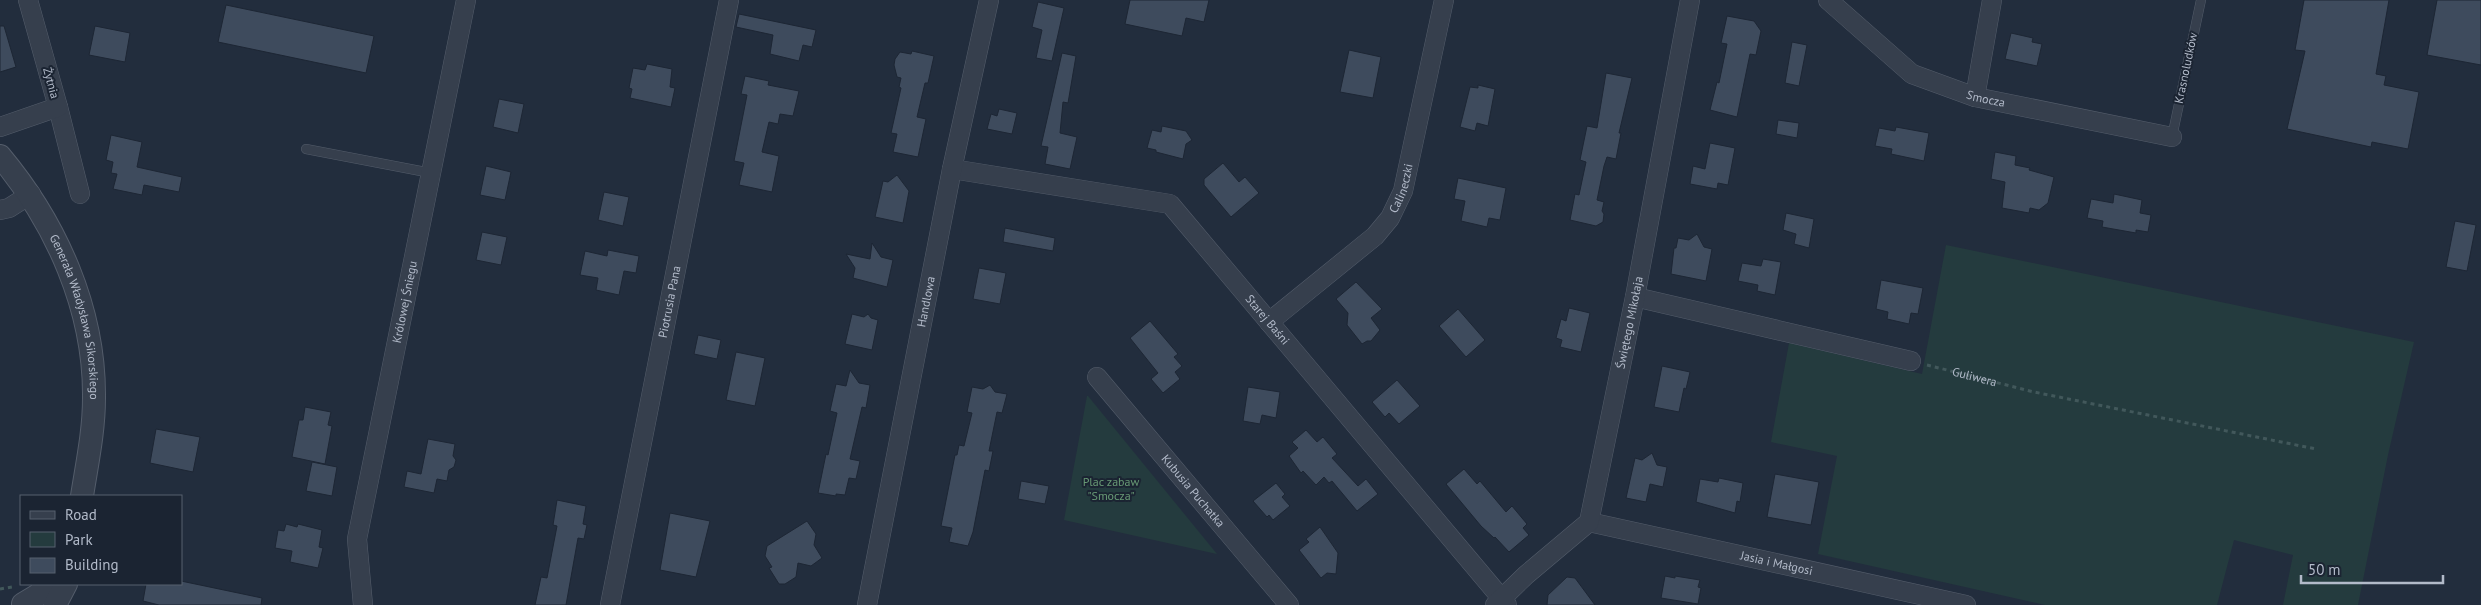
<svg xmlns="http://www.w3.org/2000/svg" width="2481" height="605" font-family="'PT Sans',sans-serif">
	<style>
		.green { fill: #243b3e }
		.building { fill: #3e4b5d; stroke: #1d2634 }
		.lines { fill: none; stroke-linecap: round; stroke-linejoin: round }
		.service-casing { stroke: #545d6b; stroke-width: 10 }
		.minor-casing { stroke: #545d6b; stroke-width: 20 }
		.tertiary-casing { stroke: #545d6b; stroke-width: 24 }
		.path { stroke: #42585b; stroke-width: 3; stroke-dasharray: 4 4; stroke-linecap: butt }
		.service { stroke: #363f4d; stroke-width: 9 }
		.minor { stroke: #363f4d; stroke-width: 19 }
		.tertiary { stroke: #363f4d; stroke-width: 22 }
		.labels { text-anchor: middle; stroke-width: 4; stroke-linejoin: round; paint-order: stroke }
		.street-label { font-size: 12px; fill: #b2bac9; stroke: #1b2432 }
		.park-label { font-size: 12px; fill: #689a75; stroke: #1b2432 }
	</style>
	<rect width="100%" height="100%" fill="#222d3d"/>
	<!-- green -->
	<g class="green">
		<polygon points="1946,245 2414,342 2388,455 2358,605 2283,605 2293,555 2234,540 2217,605 2045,605 1818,554 1837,456 1771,442 1789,343 1922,374"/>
		<polygon points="1087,396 1088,396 1217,554 1064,520"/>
	</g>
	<!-- building -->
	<g class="building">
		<polygon points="1130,0 1209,0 1204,22 1186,18 1182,36 1125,24"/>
		<polygon points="2304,0 2389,0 2376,74 2386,76 2384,85 2419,92 2408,149 2372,142 2371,147 2287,129 2305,51 2295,50"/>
		<polygon points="2437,0 2481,0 2481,65 2427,55"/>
		<polygon points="1038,2 1064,8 1052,61 1036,58 1042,30 1032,27"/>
		<polygon points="226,5 374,36 366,73 218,42"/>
		<polygon points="739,14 816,30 812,47 803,45 799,61 770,54 773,35 736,27"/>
		<polygon points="1727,16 1754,21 1761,31 1756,55 1750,54 1737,117 1710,110 1717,82 1719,83 1727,44 1721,43"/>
		<polygon points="0,26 4,26 16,67 0,72"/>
		<polygon points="95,26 130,33 125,62 89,55"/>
		<polygon points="2011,33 2033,38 2032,42 2042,44 2037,66 2005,59"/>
		<polygon points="1792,42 1807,45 1799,86 1785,83"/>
		<polygon points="1349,50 1381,57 1373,98 1340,92"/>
		<polygon points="912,51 934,56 928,83 925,83 917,117 926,119 918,157 893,152 897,134 891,133 901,88 899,87 901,78 897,77 894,65 895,59 900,52 911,54"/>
		<polygon points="1062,53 1076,56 1068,103 1063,102 1060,133 1077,137 1070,169 1045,164 1048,147 1041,146"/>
		<polygon points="647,64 672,69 670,87 675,88 671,107 630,98 632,89 629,88 633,68 645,70"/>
		<polygon points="1606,73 1632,78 1619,133 1621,133 1616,159 1607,157 1604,166 1597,200 1604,202 1602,211 1604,214 1603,222 1596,226 1570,220 1575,194 1579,195 1586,162 1580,160 1587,126 1597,128"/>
		<polygon points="745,76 769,81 768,85 799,91 793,116 780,114 778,124 769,122 762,152 779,156 772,192 739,185 744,163 734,161 747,95 741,94"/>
		<polygon points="1478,85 1495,89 1488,126 1477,123 1475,131 1460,127 1470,87 1478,88"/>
		<polygon points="499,99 524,104 518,133 493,127"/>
		<polygon points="999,109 1017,113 1012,134 987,129 991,114 997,116"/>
		<polygon points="1778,120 1799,123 1797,138 1776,134"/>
		<polygon points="1162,126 1186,131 1192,140 1186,144 1183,159 1156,152 1156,150 1147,148 1152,130 1161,132"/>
		<polygon points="1896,127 1929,133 1924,161 1891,154 1892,149 1875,146 1879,128 1895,131"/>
		<polygon points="111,135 142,142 137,167 182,177 179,192 144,185 142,195 113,189 117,174 111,173 113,162 106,160"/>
		<polygon points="1710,143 1735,148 1728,185 1718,183 1717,189 1690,184 1693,166 1705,169"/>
		<polygon points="1995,152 2016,156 2015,165 2030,168 2029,170 2054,177 2048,203 2039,210 2030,208 2029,213 2002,208 2005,182 1991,179"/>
		<polygon points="1223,163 1239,182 1245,177 1259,193 1231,217 1204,185 1204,179"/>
		<polygon points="486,166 511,172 505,200 480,195"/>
		<polygon points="897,175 909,191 903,223 875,217 883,181 888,182"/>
		<polygon points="1458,178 1506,188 1500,220 1489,218 1487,227 1461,221 1465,201 1454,199"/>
		<polygon points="604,192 629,197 623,226 598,220"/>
		<polygon points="2114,194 2142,200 2140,213 2151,215 2148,232 2136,230 2136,233 2102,227 2103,221 2087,218 2091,199 2113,203"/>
		<polygon points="1786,213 1814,219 1809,248 1794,244 1796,234 1783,230"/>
		<polygon points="2455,221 2476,225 2467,271 2446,267"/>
		<polygon points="1005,228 1055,238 1053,251 1003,242"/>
		<polygon points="482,232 507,237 501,265 476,260"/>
		<polygon points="1697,234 1704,247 1712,249 1706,281 1671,274 1674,248 1676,248 1678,238 1689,240"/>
		<polygon points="872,243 881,257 893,260 887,287 853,278 855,268 846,254 870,259"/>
		<polygon points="608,250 639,256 636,273 624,271 619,295 596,290 598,278 580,275 585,251 607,256"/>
		<polygon points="1763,259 1781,262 1775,295 1757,291 1758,285 1738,281 1742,263 1761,266"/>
		<polygon points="979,268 1006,273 1000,304 973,299"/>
		<polygon points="1881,280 1923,288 1918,314 1911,313 1909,324 1887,319 1888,312 1876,309"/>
		<polygon points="1356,282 1382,309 1371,318 1380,330 1371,341 1367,341 1362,344 1347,325 1348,313 1336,299"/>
		<polygon points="1569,308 1590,313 1581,352 1560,347 1562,340 1556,338 1561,319 1566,321"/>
		<polygon points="1458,309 1485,340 1466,357 1439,326"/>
		<polygon points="852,314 864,317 868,314 871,318 878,320 872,350 845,344"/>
		<polygon points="1150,321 1178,354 1174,357 1182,366 1175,372 1180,379 1163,393 1151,379 1158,373 1130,338"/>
		<polygon points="698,335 721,340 717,359 694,354"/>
		<polygon points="736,352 765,358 755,406 726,400"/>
		<polygon points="1662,366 1690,372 1686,389 1684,388 1679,412 1654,407"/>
		<polygon points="850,370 859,383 870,385 866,408 862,407 850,459 860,461 856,479 849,478 845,495 836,494 836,496 818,493 826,454 828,455 837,413 830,411 836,384 846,386"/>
		<polygon points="1397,380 1420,406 1399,424 1389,413 1385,417 1372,402"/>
		<polygon points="990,385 995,392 1007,394 1002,413 997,412 989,451 993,451 989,471 985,470 973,532 968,546 949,542 952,528 941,526 955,455 957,455 959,445 964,446 972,413 967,412 972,387 983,389"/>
		<polygon points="1248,387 1280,392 1276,418 1262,415 1260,424 1243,421"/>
		<polygon points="305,407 331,412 328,425 332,426 325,464 292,457 299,420 303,420"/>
		<polygon points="156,429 200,437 193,472 150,463"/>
		<polygon points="1306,430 1317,442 1323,437 1337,454 1332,458 1358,486 1366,479 1378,494 1357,511 1332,481 1329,483 1324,477 1316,485 1303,471 1301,473 1289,456 1298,448 1292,442"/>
		<polygon points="428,439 455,444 453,456 456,460 454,467 449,470 447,481 437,479 434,493 404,487 407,471 421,474"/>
		<polygon points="1652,453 1657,465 1667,467 1663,487 1650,484 1646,502 1626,498 1635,458 1642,460"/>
		<polygon points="312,462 337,467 332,496 306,491"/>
		<polygon points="1464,469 1477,484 1480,481 1506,512 1512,506 1527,524 1523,528 1529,535 1509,552 1495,537 1494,538 1481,526 1446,484"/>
		<polygon points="1775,474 1819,482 1811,525 1767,517"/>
		<polygon points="1719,478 1743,483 1740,502 1737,501 1735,513 1696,502 1700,479 1718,482"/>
		<polygon points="1021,481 1049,486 1045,504 1018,499"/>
		<polygon points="1276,483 1285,494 1282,497 1290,506 1273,520 1269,515 1267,517 1253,501"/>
		<polygon points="557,500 586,506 583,524 587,525 584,539 578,538 566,605 535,605 541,577 547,578 557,526 553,525"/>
		<polygon points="670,513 710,521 696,577 660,570"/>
		<polygon points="807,521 816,534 814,545 822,558 811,566 798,563 796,577 785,584 779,584 769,568 772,567 765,556 767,546"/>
		<polygon points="286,524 297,527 298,524 322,530 319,547 323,548 318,568 290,562 292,551 275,548 278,530 284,531"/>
		<polygon points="1320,527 1338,553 1336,574 1327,573 1321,578 1299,550 1309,542 1306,539"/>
		<polygon points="1665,576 1675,578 1675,576 1700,580 1698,587 1701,588 1698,604 1661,598"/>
		<polygon points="1567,577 1575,578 1595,605 1547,605 1548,595"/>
		<polygon points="181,581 262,598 261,605 159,605 143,601 146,584 181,584"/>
	</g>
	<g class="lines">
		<!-- service casing -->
		<g class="service-casing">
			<g id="service">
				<polyline points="2172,137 2201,0"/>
				<polyline points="306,149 431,173"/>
			</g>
		</g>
		<!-- minor casing -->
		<g class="minor-casing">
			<g id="minor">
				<path id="s2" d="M1828 0 1912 74 1975 97 2172 137"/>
				<polyline points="1975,97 1992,0"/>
				<polyline points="58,107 80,194"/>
				<polyline points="0,127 58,107 28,0"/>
				<path id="s3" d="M952 169 1170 204 1507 605"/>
				<polyline points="0,210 9,208 31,194"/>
				<polyline points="1635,297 1911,361"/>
				<path id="s4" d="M1269 322 1375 236 1390 218 1403 191 1444 0"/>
				<path id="s5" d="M1097 377 1289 605"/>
				<path id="s6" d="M1589 522 1966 605"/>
				<path id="s7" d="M363 605 357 539 466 0"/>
				<path id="s8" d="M610 605 729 0"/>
				<path id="s9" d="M867 605 952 169 989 0"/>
				<path id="s10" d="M1495 605 1526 575 1589 522 1635 297 1690 0"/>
			</g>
		</g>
		<!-- tertiary casing -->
		<g class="tertiary-casing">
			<g id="tertiary">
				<path id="s11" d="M0 156C56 223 95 309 94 398 94 431 87 464 82 496"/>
				<polyline points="23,604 38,595 48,584"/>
				<polyline points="55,605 66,584"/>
			</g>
		</g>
		<!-- path -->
		<g class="path">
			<path id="s1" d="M1927 365 2034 392 2316 449"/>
			<polyline points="0,589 12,587"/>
		</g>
		<!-- service -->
		<use href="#service" class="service"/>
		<!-- minor -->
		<use href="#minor" class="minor"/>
		<!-- tertiary -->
		<use href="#tertiary" class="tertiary"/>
	</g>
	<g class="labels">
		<!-- street labels -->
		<g class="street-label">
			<text transform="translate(2186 68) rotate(-78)" y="4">Krasnoludków</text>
			<text transform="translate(51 83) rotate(75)" y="4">Żytnia</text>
			<text dy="4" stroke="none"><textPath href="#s2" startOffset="190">Smocza</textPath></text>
			<text dy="4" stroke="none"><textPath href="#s4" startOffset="192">Calineczki</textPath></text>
			<text dy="4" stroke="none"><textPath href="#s7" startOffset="308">Królowej Śniegu</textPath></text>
			<text dy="4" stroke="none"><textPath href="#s8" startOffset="309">Piotrusia Pana</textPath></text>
			<text dy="4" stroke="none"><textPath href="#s9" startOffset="309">Handlowa</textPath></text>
			<text dy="4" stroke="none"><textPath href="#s11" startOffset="181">Generała Władysława Sikorskiego</textPath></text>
			<text dy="4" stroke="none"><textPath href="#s3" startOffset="372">Starej Baśni</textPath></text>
			<text dy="4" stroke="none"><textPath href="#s10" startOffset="329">Świętego Mikołaja</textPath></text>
			<text dy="4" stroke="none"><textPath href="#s1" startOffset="49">Guliwera</textPath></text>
			<text dy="4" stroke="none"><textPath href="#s5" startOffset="149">Kubusia Puchatka</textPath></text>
			<text dy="4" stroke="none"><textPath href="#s6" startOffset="192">Jasia i Małgosi</textPath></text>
		</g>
		<!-- park labels -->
		<g class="park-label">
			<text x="1111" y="486">Plac zabaw<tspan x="1111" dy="14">"Smocza"</tspan></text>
		</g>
	</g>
	<!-- legend -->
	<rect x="20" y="495" width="162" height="90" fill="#1b2432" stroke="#57606e"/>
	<rect x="30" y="511" width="25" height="8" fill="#363f4d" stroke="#57606e"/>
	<text x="65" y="520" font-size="15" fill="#b2bac9">Road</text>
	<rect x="30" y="532" width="25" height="15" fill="#243b3e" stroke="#57606e"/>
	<text x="65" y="545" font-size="15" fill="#b2bac9">Park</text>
	<rect x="30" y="558" width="25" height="15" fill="#3e4b5d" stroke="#57606e"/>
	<text x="65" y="570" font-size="15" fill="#b2bac9">Building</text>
	<!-- scale -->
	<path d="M2301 575v8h142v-8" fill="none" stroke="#b2bac9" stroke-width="2.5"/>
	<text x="2308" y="575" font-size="15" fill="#b2bac9" stroke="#1b2432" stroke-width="4" paint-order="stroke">50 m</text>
</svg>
